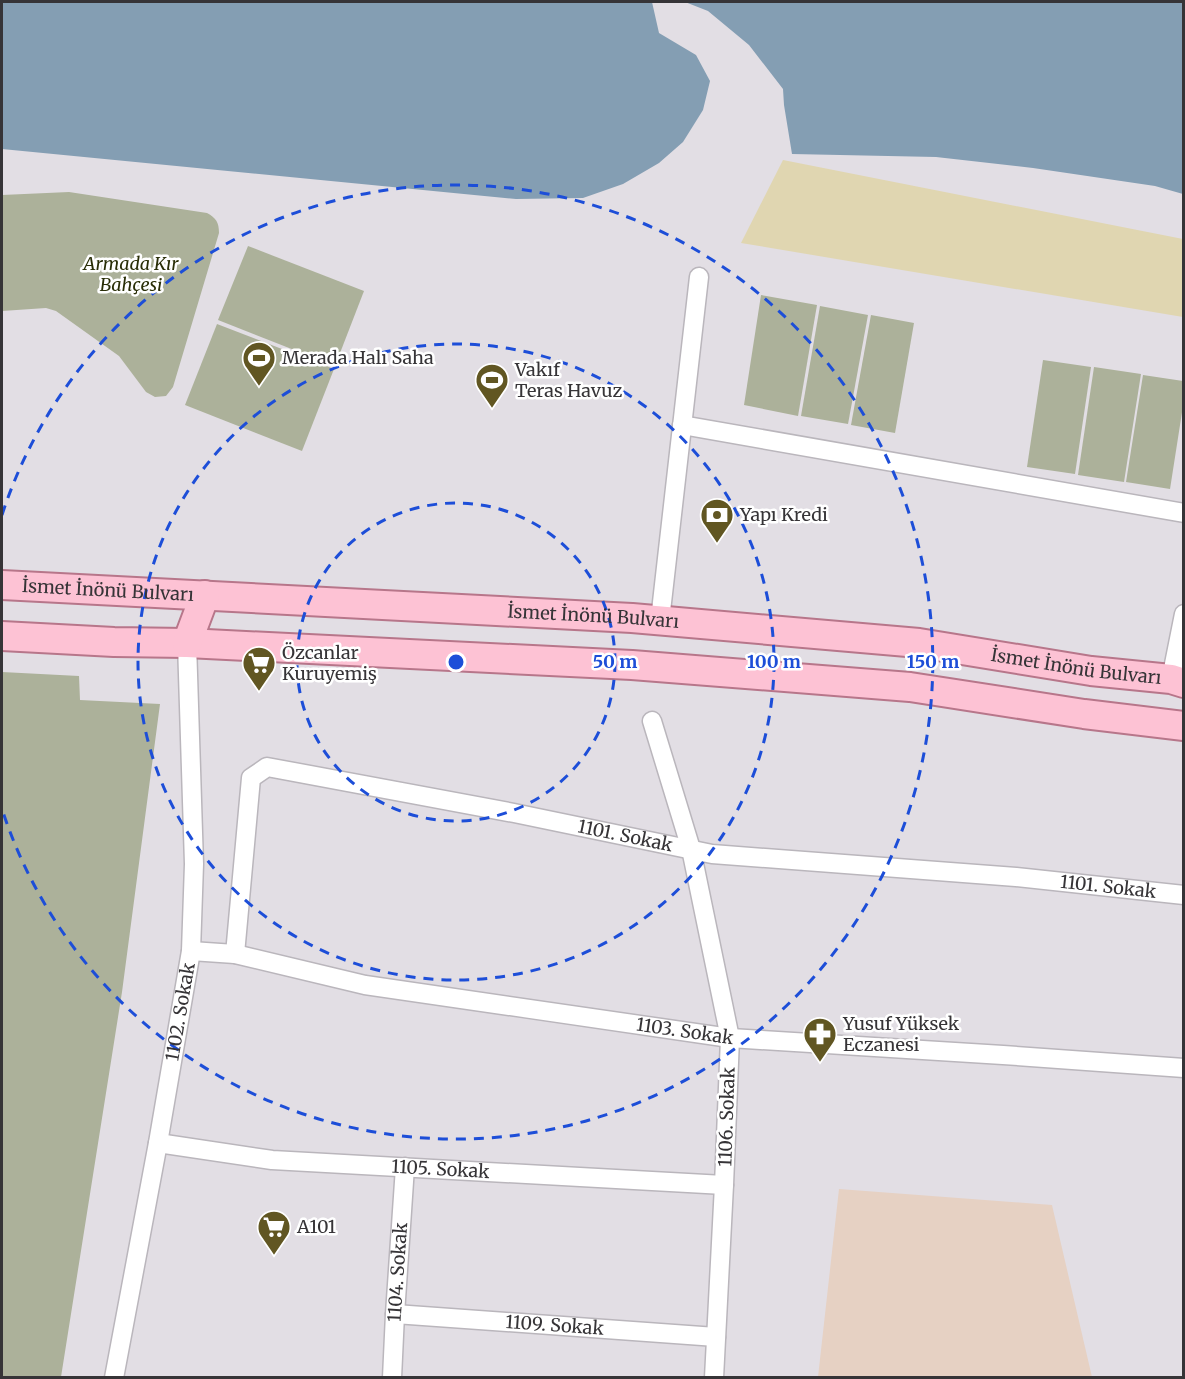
<svg xmlns="http://www.w3.org/2000/svg" width="1185" height="1379" font-family="Merriweather,serif">
	<style>
		.education { fill: #e6d1c3 }
		.green { fill: #acb19a }
		.sand { fill: #e0d6b1 }
		.water { fill: #849eb3 }
		.lines { fill: none; stroke-linecap: round; stroke-linejoin: round }
		.minor-casing { stroke: #bab6bc; stroke-width: 21 }
		.primary-casing { stroke: #b7768a; stroke-width: 32 }
		.minor { stroke: #fff; stroke-width: 18 }
		.primary { stroke: #fdc2d4; stroke-width: 28 }
		.ring { fill: none; stroke: #1d4ed8; stroke-width: 3; stroke-dasharray: 10 8 }
		.labels { text-anchor: middle; stroke-width: 5; stroke-linejoin: round; paint-order: stroke }
		.park-label { font-size: 18px; font-style: italic; fill: #292e07; stroke: #fff }
		.poi-label { font-size: 18px; fill: #363437; stroke: #fff; text-anchor: start }
		.street-label { font-size: 18px; fill: #363437; stroke: #fff }
		.centre { fill: #1d4ed8; stroke: #fff; stroke-width: 3 }
		.ring-label { font-size: 18px; text-anchor: middle; font-weight: bold; fill: #1d4ed8; stroke: #fff; stroke-width: 5; stroke-linejoin: round; paint-order: stroke }
	</style>
	<rect width="100%" height="100%" fill="#e2dee4"/>
	<!-- education -->
	<polygon class="education" points="839,1189 1052,1205 1092,1377 818,1377"/>
	<!-- green -->
	<g class="green">
		<path d="M69 192 207 213C216 218 219 222 219 233L173 387 166 396 155 397 146 392 119 356 56 311 46 308 2 311V195Z"/>
		<polygon points="248,246 364,291 335,366 218,320"/>
		<polygon points="761,295 817,305 798,416 744,405"/>
		<polygon points="820,306 868,315 848,424 801,416"/>
		<polygon points="871,315 914,323 895,433 851,425"/>
		<polygon points="217,324 334,369 302,451 185,405"/>
		<polygon points="1043,360 1091,367 1075,474 1027,467"/>
		<polygon points="1094,367 1141,374 1124,482 1078,475"/>
		<polygon points="1143,375 1183,381 1183,406 1170,489 1126,482"/>
		<polygon points="2,672 79,676 80,700 160,704 122,992 61,1377 2,1377"/>
	</g>
	<!-- sand -->
	<polygon class="sand" points="783,160 1183,239 1183,317 741,243"/>
	<!-- water -->
	<g class="water">
		<polygon points="2,2 655,2 652,2 659,33 696,55 710,81 703,110 683,142 659,163 623,184 583,198 516,199 2,149"/>
		<polygon points="685,2 1183,2 1183,194 1155,186 1033,168 936,157 792,154 784,105 783,89 749,45 708,11"/>
	</g>
	<g class="lines">
		<!-- minor casing -->
		<g class="minor-casing">
			<g id="minor">
				<polyline points="682,425 1184,513"/>
				<polyline points="660,620 699,277"/>
				<polyline points="1171,679 1184,614"/>
				<polyline points="652,721 691,849 730,1038 724,1185 714,1378"/>
				<path id="s1" d="M191 951 235 954 365 985 730 1038 1003 1055 1184 1068"/>
				<path id="s2" d="M235 954 251 778 267 767 514 813 712 854 1016 877 1184 895"/>
				<path id="s3" d="M158 1143 272 1160 724 1185"/>
				<path id="s4" d="M395 1314 716 1337"/>
				<path id="s5" d="M114 1378 158 1143 191 951 194 864 187 643"/>
				<path id="s6" d="M392 1378 395 1314 405 1167"/>
			</g>
		</g>
		<!-- primary casing -->
		<g class="primary-casing">
			<g id="primary">
				<path id="s7" d="M2 585 632 618 919 643 1091 671 1171 679 1184 683"/>
				<polyline points="2,636 114,642 187,643 632,665 910,687 1084,714 1184,726"/>
				<polyline points="187,643 205,595"/>
			</g>
		</g>
		<!-- minor -->
		<use href="#minor" class="minor"/>
		<!-- primary -->
		<use href="#primary" class="primary"/>
	</g>
	<!-- distance rings -->
	<g class="ring">
		<circle cx="456" cy="662" r="159"/>
		<circle cx="456" cy="662" r="318"/>
		<path d="M2 515A477 477 0 1 1 2 809"/>
	</g>
	<!-- icons -->
	<defs>
		<g id="stadium-pin" transform="scale(1.725)"><path d="M0 17L-7.5 6A9.5 9.5 0 1 1 7.5 6Z" fill="#615622" stroke="#fff"/><path d="M0-5a6.5 5 0 1 0 0 10a6.5 5 0 1 0 0-10ZM-3.5-1.8h7v3.6h-7Z" fill="#fff"/></g>
		<g id="bank-pin" transform="scale(1.725)"><path d="M0 17L-7.5 6A9.5 9.5 0 1 1 7.5 6Z" fill="#615622" stroke="#fff"/><path d="M-6-4H6V4H-6ZM0-2.3a2.3 2.3 0 1 0 0 4.6a2.3 2.3 0 1 0 0-4.6Z" fill="#fff"/></g>
		<g id="supermarket-pin" transform="scale(1.725)"><path d="M0 17L-7.5 6A9.5 9.5 0 1 1 7.5 6Z" fill="#615622" stroke="#fff"/><path d="M-6-5.5h2.5l.6 2H6L4.5 2H-2.5L-4.4-4H-6ZM-1.5 3.2a1.3 1.3 0 1 0 .1 0ZM3 3.2a1.3 1.3 0 1 0 .1 0Z" fill="#fff"/></g>
		<g id="pharmacy-pin" transform="scale(1.725)"><path d="M0 17L-7.5 6A9.5 9.5 0 1 1 7.5 6Z" fill="#615622" stroke="#fff"/><path d="M-2-6h4v4h4v4h-4v4h-4v-4h-4v-4h4Z" fill="#fff"/></g>
	</defs>
	<g fill-rule="evenodd">
		<use href="#stadium-pin" x="259" y="358"/>
		<use href="#stadium-pin" x="492" y="380"/>
		<use href="#bank-pin" x="717" y="515"/>
		<use href="#supermarket-pin" x="259" y="663"/>
		<use href="#pharmacy-pin" x="820" y="1034"/>
		<use href="#supermarket-pin" x="274" y="1227"/>
	</g>
	<g class="labels">
		<!-- park labels -->
		<g class="park-label">
			<text x="131" y="270">Armada Kır<tspan x="131" dy="21">Bahçesi</tspan></text>
		</g>
		<!-- poi labels -->
		<g class="poi-label">
			<text x="282" y="364">Merada Halı Saha</text>
			<text x="515" y="376">Vakıf<tspan x="515" dy="21">Teras Havuz</tspan></text>
			<text x="740" y="521">Yapı Kredi</text>
			<text x="282" y="659">Özcanlar<tspan x="282" dy="21">Kuruyemiş</tspan></text>
			<text x="843" y="1030">Yusuf Yüksek<tspan x="843" dy="21">Eczanesi</tspan></text>
			<text x="297" y="1233">A101</text>
		</g>
		<!-- street labels -->
		<g class="street-label">
			<text dy="6" stroke="none"><textPath href="#s7" startOffset="106">İsmet İnönü Bulvarı</textPath></text>
			<text dy="6" stroke="none"><textPath href="#s7" startOffset="592">İsmet İnönü Bulvarı</textPath></text>
			<text dy="6" stroke="none"><textPath href="#s7" startOffset="1078">İsmet İnönü Bulvarı</textPath></text>
			<text dy="6" stroke="none"><textPath href="#s2" startOffset="561">1101. Sokak</textPath></text>
			<text dy="6" stroke="none"><textPath href="#s2" startOffset="1047">1101. Sokak</textPath></text>
			<text dy="6" stroke="none"><textPath href="#s5" startOffset="372">1102. Sokak</textPath></text>
			<text dy="6" stroke="none"><textPath href="#s1" startOffset="501">1103. Sokak</textPath></text>
			<text transform="translate(727 1117) rotate(-88)" y="6">1106. Sokak</text>
			<text dy="6" stroke="none"><textPath href="#s3" startOffset="284">1105. Sokak</textPath></text>
			<text dy="6" stroke="none"><textPath href="#s6" startOffset="106">1104. Sokak</textPath></text>
			<text dy="6" stroke="none"><textPath href="#s4" startOffset="160">1109. Sokak</textPath></text>
		</g>
	</g>
	<circle cx="456" cy="662" r="9" class="centre"/>
	<g class="ring-label">
		<text x="615" y="668">50 m</text>
		<text x="774" y="668">100 m</text>
		<text x="933" y="668">150 m</text>
	</g>
	<!-- border -->
	<rect width="1185" height="1379" fill="none" stroke="#363437" stroke-width="6"/>
</svg>
